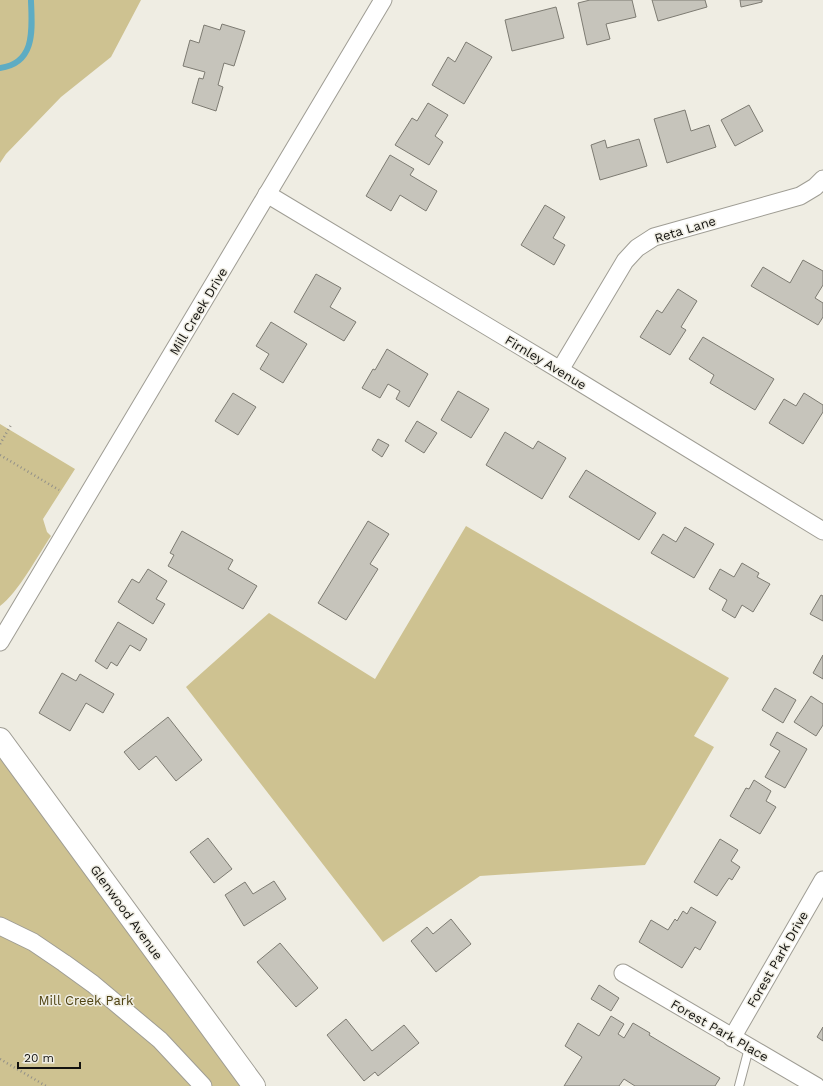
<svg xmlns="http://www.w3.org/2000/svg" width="823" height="1086" font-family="'Work Sans',sans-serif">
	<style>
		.green { fill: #cec291 }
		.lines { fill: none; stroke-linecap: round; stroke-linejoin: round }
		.stream { stroke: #5eacc3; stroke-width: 6 }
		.building { fill: #c6c4bb; stroke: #7d7b72 }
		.lane-casing { stroke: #9f9d94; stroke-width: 10 }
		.street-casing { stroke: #9f9d94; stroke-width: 19 }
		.secondary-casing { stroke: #9f9d94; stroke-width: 24 }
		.path { stroke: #918f88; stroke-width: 2.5; stroke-dasharray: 1 3; stroke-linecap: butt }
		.lane { stroke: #fff; stroke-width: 8 }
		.street { stroke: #fff; stroke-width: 17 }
		.secondary { stroke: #fff; stroke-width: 22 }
		.labels { text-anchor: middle; stroke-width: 3; stroke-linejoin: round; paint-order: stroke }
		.street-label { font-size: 13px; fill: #13120f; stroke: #efede3 }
		.park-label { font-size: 13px; fill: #4f4312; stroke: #efede3 }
	</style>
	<rect width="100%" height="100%" fill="#efede3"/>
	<!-- green -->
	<g class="green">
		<polygon points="0,0 141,0 111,57 61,97 6,154 0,163"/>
		<path d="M0 424 75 469 43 519 47 532 51 536C38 555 18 593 0 606Z"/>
		<polygon points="466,526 729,678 694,736 714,747 645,865 480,876 383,942 186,687 269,613 375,679"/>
		<polygon points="0,739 254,1086 0,1086"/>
	</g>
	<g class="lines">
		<!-- stream -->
		<path class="stream" d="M0 68C36 63 32 29 31 1"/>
	</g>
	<!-- building -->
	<g class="building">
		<polygon points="590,0 632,0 636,17 606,24 610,39 587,45 578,3"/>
		<polygon points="652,0 705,0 707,7 658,21"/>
		<polygon points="740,0 762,0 762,2 741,7"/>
		<polygon points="556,7 564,38 512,51 505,20"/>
		<polygon points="222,24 245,31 234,66 224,63 218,85 223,87 216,111 192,103 199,78 203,79 205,72 183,66 190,40 199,43 204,25 220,30"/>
		<polygon points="466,42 492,57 464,104 432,85 448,57 455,62"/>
		<polygon points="428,103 448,115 435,136 443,142 429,165 395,145 412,118 417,121"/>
		<polygon points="749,105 763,131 735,146 721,120"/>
		<polygon points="685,110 691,131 709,125 716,147 667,163 654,119"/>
		<polygon points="639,139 647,166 600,180 591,145 605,140 607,148"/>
		<polygon points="390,155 414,169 410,175 437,191 426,211 400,195 391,211 366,196"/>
		<polygon points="545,205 565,217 553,238 565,245 554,265 521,245"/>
		<polygon points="803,260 823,271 823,285 815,298 823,303 823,317 818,325 751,286 763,267 790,283"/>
		<polygon points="316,274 341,288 330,307 356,322 344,341 294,312"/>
		<polygon points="678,289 697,301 681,327 686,330 670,355 640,337 657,310 662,313"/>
		<polygon points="271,322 307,344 283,383 260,369 269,354 256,346"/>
		<polygon points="703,337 774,379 755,410 710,383 714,375 689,359"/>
		<polygon points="387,349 428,374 409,407 396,399 400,391 388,384 380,398 362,388 373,369 375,370"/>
		<polygon points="458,391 489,409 471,438 441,420"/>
		<polygon points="233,393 256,407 238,435 215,421"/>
		<polygon points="804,393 823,405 823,412 803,444 769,423 784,399 796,406"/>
		<polygon points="417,421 437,433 424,453 405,441"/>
		<polygon points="505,432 533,449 538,441 566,458 542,499 486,465"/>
		<polygon points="378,439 389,445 382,457 372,450"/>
		<polygon points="586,470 656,513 639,540 569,497"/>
		<polygon points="368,521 389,534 370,564 378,569 346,620 318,603"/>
		<polygon points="685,527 714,544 694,578 651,553 663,534 676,542"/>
		<polygon points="182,531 233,560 228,569 257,586 243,609 168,566 174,555 170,553"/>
		<polygon points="742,563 759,573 757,577 770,584 753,612 742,605 735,618 722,610 727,600 709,589 720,569 734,577"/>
		<polygon points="148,569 167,581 156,599 165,604 153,624 118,602 132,579 139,583"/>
		<polygon points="821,595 823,596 823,621 810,614"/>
		<polygon points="118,622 147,639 140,651 130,645 117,666 111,662 107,669 95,661"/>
		<polygon points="823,655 823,679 813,673"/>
		<polygon points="62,673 76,681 80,674 114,694 103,713 86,703 70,731 39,713"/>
		<polygon points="775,688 796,700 783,723 762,710"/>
		<polygon points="811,696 823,704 823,725 816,736 794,722"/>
		<polygon points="168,717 202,760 176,781 156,756 139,770 124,752"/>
		<polygon points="777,732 807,749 785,788 765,777 780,751 770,745"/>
		<polygon points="754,780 771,791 766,801 776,807 760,834 730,816 746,788 749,789"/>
		<polygon points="208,838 232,869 214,883 190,852"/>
		<polygon points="720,839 738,850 731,861 740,867 732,880 729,878 717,896 694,882"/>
		<polygon points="274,881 286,899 244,926 225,895 245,882 253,894"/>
		<polygon points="691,907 716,922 700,950 695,947 682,968 639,942 651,920 668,930 675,919 677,921 683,911 687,914"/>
		<polygon points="451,919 471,944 436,972 411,941 427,927 433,934"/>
		<polygon points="280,943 318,988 296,1007 257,962"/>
		<polygon points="599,985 619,998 611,1011 591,999"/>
		<polygon points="611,1016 624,1024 618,1034 624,1038 633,1023 650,1033 649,1035 720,1078 715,1086 635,1086 624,1079 619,1086 564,1086 582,1057 565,1046 578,1023 599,1036"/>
		<polygon points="346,1019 372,1051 404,1025 419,1043 378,1076 375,1072 364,1081 327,1035"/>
		<polygon points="823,1027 823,1041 817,1037"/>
	</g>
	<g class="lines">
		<!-- lane casing -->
		<g class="lane-casing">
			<polyline id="lane" points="739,1086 749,1048"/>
		</g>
		<!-- street casing -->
		<g class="street-casing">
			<g id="street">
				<polyline points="267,194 560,370 823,531"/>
				<polyline points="560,370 625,261 637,248 654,237 800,196 815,187 823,179"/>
				<polyline points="0,642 383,0"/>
				<polyline points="0,926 33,942 64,963 93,984 160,1040 203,1086"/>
				<polyline points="623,973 816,1086"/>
				<polyline points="732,1038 823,880"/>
			</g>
		</g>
		<!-- secondary casing -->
		<g class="secondary-casing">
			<polyline id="secondary" points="0,739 254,1086"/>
		</g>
		<!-- path -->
		<g class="path">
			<polyline points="0,444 11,425"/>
			<polyline points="0,455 59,490"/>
			<polyline points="0,1059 46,1086"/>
		</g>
		<!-- lane -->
		<use href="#lane" class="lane"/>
		<!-- street -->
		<use href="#street" class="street"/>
		<!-- secondary -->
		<use href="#secondary" class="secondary"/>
	</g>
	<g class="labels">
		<!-- street labels -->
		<g class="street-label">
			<text transform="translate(685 229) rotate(-17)" y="5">Reta Lane</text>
			<text transform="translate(198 311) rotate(-59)" y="5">Mill Creek Drive</text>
			<text transform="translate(546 362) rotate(31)" y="5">Firnley Avenue</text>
			<text transform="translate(127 912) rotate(54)" y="5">Glenwood Avenue</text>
			<text transform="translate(777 959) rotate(-60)" y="5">Forest Park Drive</text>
			<text transform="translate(720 1030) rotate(30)" y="5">Forest Park Place</text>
		</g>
		<!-- park labels -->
		<g class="park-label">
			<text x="86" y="1005">Mill Creek Park</text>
		</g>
	</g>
	<!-- scale -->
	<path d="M18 1062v6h62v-6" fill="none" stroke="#13120f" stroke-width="2"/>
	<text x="24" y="1062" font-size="12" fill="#13120f" stroke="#efede3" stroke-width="3" paint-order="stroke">20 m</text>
</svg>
